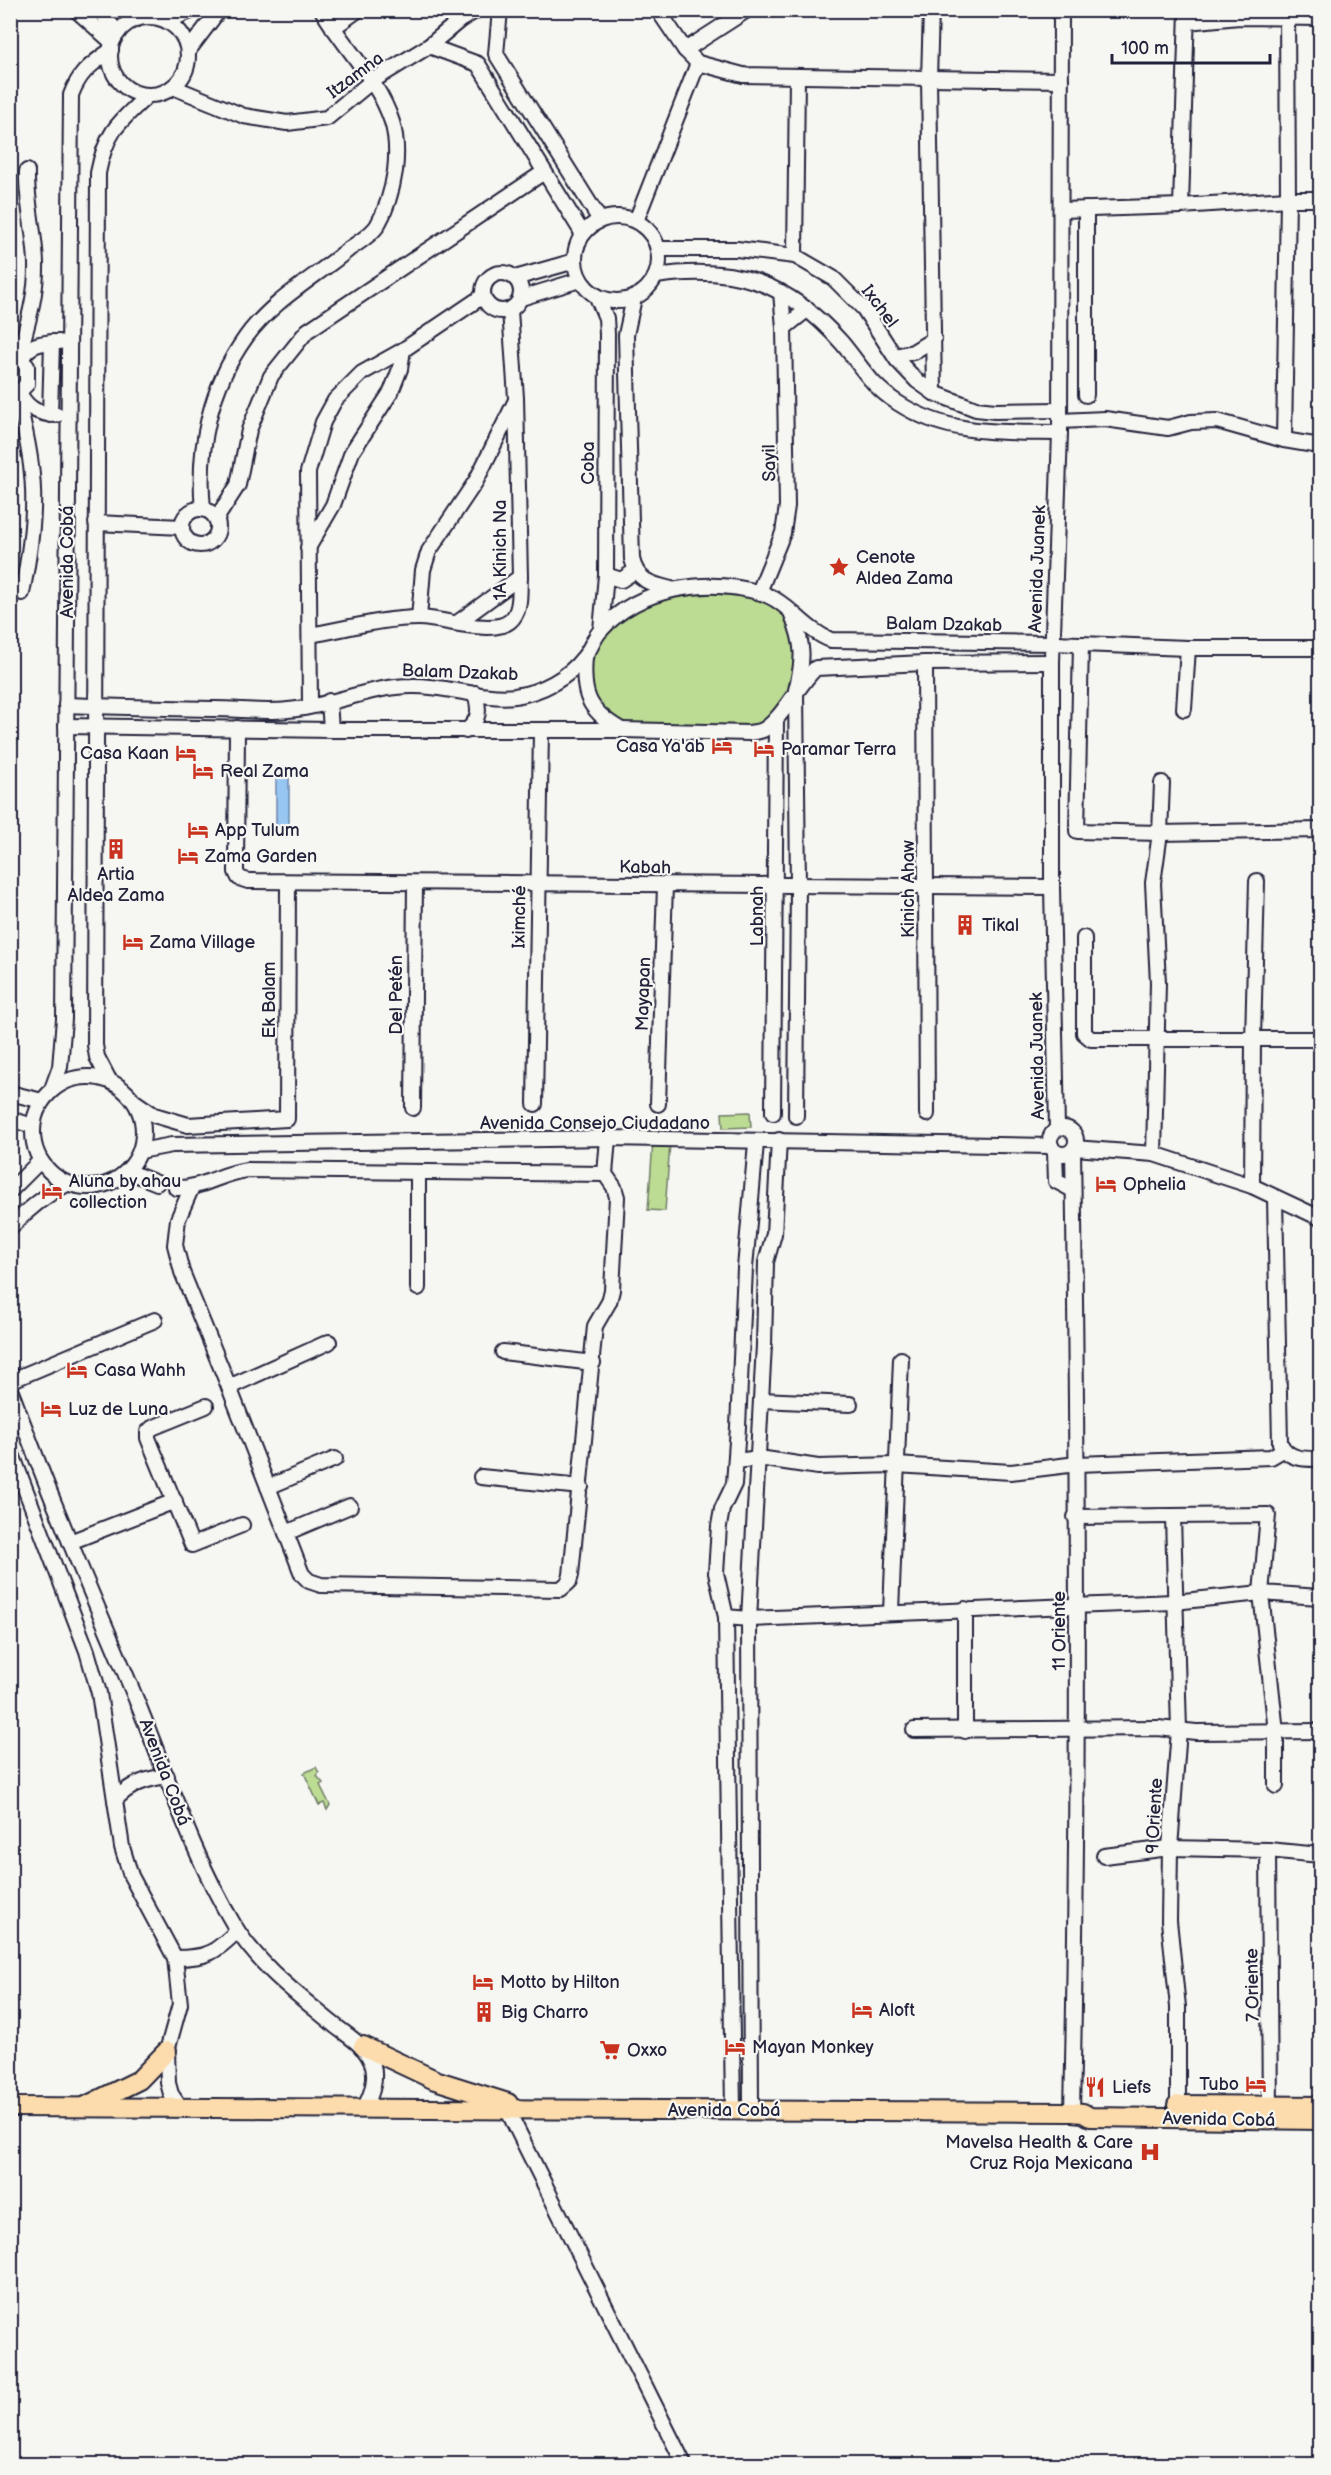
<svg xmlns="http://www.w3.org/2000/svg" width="1331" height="2475" font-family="'Balsamiq Sans',sans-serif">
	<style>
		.green { fill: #bcdb93; stroke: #6f7e67; stroke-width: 1.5 }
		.water { fill: #98c6f3; stroke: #6984a9; stroke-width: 1.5 }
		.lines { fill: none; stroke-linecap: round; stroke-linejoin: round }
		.minor-casing { stroke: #22223b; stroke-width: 18 }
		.major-casing { stroke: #22223b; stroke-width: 22 }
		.minor { stroke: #f6f6f2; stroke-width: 14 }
		.major { stroke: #fcdcac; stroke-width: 18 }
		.labels { text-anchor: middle; stroke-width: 4.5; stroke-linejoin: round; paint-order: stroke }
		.street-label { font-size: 18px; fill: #22223b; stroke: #f6f6f2 }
		.poi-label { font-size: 18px; fill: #22223b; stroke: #f6f6f2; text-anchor: start }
	</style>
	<rect width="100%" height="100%" fill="#f6f6f2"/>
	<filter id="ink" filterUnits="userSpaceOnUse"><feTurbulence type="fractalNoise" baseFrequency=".0167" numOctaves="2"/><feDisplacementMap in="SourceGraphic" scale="12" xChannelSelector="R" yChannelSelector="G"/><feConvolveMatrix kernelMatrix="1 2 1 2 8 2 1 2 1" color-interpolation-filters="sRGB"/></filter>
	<g filter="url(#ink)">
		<!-- green -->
		<g class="green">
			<path d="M695 592 759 598 784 612 796 638 798 670 793 690 761 728 622 726 588 696C588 685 585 668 588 658 602 616 655 598 695 592Z"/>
			<polygon points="750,1112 751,1127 723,1128 722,1113"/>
			<polygon points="653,1142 670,1143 665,1211 648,1210"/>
			<polygon points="316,1767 319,1773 317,1776 323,1783 320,1785 330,1805 327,1810 324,1803 319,1805 304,1773"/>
		</g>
		<!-- water -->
		<rect class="water" x="276" y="768" width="13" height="63"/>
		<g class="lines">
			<!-- minor casing -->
			<g class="minor-casing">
				<g id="minor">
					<polyline points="76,10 112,42"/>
					<polyline points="99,10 118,33"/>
					<polyline points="500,10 496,54 600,220"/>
					<polyline points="658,10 685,50 698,63 743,75 1061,80"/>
					<polyline points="931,10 929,79 934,393"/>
					<circle cx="149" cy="56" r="39"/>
					<polyline points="167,21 193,10"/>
					<polyline points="1187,22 1239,17 1320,18"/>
					<polyline points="333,28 358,10"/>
					<polyline points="429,46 478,64 583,234"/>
					<polyline points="685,50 747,10"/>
					<polyline points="188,51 219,10"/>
					<polyline points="173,87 244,116 287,123 327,118 372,81 429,46 460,20 477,10"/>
					<polyline points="1181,206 1187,10"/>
					<polyline points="1086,209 1086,395"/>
					<polyline points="1062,210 1181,206 1288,199 1320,199"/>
					<circle cx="617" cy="259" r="42"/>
					<polyline points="636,221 698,63"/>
					<polyline points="658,249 737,249 795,256 833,278 864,309 897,360 917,381 934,393 976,409 995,411 1060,410"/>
					<polyline points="795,256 797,77"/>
					<circle cx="502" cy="292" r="19"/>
					<path d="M656 276C735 264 789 283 842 343 862 367 870 385 898 403 949 436 1002 432 1060 433"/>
					<polyline points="515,278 575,261"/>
					<polyline points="597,297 606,318 607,334 606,575 601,630"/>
					<polyline points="521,298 580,280"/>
					<path d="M634 298 626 335 632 559C637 581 651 584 671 589"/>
					<polyline points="784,328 808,309"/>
					<polyline points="895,356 913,352 934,339"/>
					<path d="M18 359C26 328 37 297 36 263 35 232 26 202 27 171"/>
					<path d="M21 360C29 343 41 343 59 342"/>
					<polyline points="10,391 19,392 27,384 27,366 21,360 15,360"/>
					<path d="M15 392C38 470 38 514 22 593"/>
					<path d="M20 394C28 410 40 414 57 415"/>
					<polyline points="50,415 52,342"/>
					<polyline points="1060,421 1105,419 1168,428 1191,422 1217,421 1284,440 1320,446"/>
					<polyline points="1284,440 1288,199 1287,10"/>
					<path d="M203 509C197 448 210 387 246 337 273 300 314 278 349 249 358 243 371 235 377 226 387 209 392 191 395 171 397 154 397 138 392 122 378 79 344 48 322 10"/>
					<circle cx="200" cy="527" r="18"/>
					<polyline points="216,519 238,485 249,430 271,376 307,331 544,172"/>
					<polyline points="96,523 182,527"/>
					<polyline points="308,548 333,505 352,452 391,392 400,369 403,350"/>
					<polyline points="606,575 621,580 635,571"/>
					<polyline points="759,592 783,533 787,506 784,328 781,292"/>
					<path d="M792 615C804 645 804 659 796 690L798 887 796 1116"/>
					<polyline points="419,618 423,570 429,551 476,481 515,402"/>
					<polyline points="457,623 520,577"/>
					<path d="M310 635C345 629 384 618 419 618 441 618 493 636 510 621 522 611 519 591 520 577L516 398 510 310"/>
					<polyline points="1081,644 1077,831 1160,833 1320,830"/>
					<path d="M585 657C582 693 587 710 620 729"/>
					<polyline points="925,663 927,1114"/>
					<polyline points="329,701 331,730"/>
					<path d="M66 705C116 707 166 708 215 709 239 709 264 713 288 710 330 707 369 686 412 686 445 685 483 700 515 696 542 692 568 678 584 657 591 649 594 637 601 630 639 587 708 577 761 593 788 601 804 630 831 640L1053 643 1188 648"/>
					<polyline points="310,706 308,472 323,422 335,400 362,373 403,350 483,296"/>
					<polyline points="1184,709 1188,648 1320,648"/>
					<path d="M66 726 331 730H622L749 733C753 732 759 732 763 730 781 721 799 683 816 668L925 663 1052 662"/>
					<polyline points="237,728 236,872 239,878 248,881 1052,887"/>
					<path d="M466 731C480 719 480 711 475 693"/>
					<polyline points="1084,938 1084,1033 1091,1039 1320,1039"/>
					<circle cx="88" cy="1132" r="55"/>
					<path d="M109 1080 97 1057 95 1045 98 173C106 132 118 123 148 95"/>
					<path d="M52 1089 60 1067 64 1019 71 95C80 71 91 65 111 50"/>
					<polyline points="10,1093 42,1101"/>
					<polyline points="135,1102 154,1115 188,1125 287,1119 288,882"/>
					<polyline points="535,1104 541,731"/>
					<polyline points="658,1104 665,885"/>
					<polyline points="413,1108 415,883"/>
					<polyline points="773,1113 776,719"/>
					<polyline points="10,1119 33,1126"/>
					<circle cx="1063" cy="1141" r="13"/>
					<polyline points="1057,1129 1052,887 1052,662 1060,433 1061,10"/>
					<polyline points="756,1143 745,1268 738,1427 734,1484 722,1509 719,1526 716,1573 726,1617 749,1619 1174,1602 1261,1593 1320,1597"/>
					<polyline points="1074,1148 1154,1154 1252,1186 1320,1218"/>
					<polyline points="140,1151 172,1145 608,1138 1051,1146"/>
					<polyline points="1055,1152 1056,1181 1073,1190"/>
					<polyline points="1154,1154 1158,983 1153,883 1160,833 1162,783"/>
					<polyline points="127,1171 157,1183"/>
					<polyline points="418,1172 418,1288"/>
					<polyline points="1252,1186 1253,1040 1257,881"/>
					<path d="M176 1188C202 1189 221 1173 247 1170L605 1174"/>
					<polyline points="191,1189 178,1219 175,1245 182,1272 229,1387 302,1574 309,1581 321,1585 561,1589 569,1582 571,1575 595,1326 609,1302 612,1290 617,1197 614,1187 605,1174 608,1138"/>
					<polyline points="10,1191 40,1161"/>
					<path d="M1275 1198 1280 1443C1288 1460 1304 1459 1320 1459"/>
					<path d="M10 1228C28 1209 45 1195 67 1184"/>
					<polyline points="503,1352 593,1363"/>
					<polyline points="10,1381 155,1320"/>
					<polyline points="229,1387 329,1342"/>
					<path d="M10 1389C27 1433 43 1477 61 1520 86 1582 113 1643 138 1704 168 1778 193 1856 234 1925 258 1965 297 1994 333 2024 346 2035 364 2044 371 2061 378 2075 372 2095 364 2108"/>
					<polyline points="761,1400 850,1404"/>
					<polyline points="206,1406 152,1428 148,1432 148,1438 192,1545 242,1525"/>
					<polyline points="10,1449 87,1651 99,1693 122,1847 131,1876 175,1958 180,2004 167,2051 168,2083 171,2094 181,2109"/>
					<polyline points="737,1461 759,1458 818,1467 896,1465 1011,1472 1077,1464 1271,1457 1283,1450"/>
					<polyline points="481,1477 581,1487"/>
					<polyline points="268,1487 335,1459"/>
					<polyline points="1075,1517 1268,1515 1261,1593 1276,1732 1276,1786"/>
					<polyline points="1173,1517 1179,1730 1170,1848 1169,1921 1178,2007 1178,2115"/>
					<polyline points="286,1533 350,1506"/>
					<polyline points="70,1542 175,1501"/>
					<polyline points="891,1612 901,1359"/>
					<polyline points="726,1617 733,2110"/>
					<polyline points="914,1730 1158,1728 1196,1732 1320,1731"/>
					<polyline points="965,1731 965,1609"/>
					<path d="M115 1800C130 1784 146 1779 167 1776"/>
					<polyline points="1268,1850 1270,2114"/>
					<polyline points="1104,1856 1170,1848 1268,1850 1320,1855"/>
					<path d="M175 1958C207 1958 215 1953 237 1931"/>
					<polyline points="507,2109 684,2464"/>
					<polyline points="751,2110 749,1619 764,1345 766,1262 774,1234 779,1140"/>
					<path d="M1072 2112C1079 1791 1078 1471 1073 1150"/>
				</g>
			</g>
			<!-- major casing -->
			<g class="major-casing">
				<g id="major">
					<polyline points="363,2046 435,2080 508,2103"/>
					<polyline points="1177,2105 1320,2106"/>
					<polyline points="86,2106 139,2080 167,2051"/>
					<polyline points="10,2107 1072,2112 1083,2113 1090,2117 1320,2120"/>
				</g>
			</g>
			<!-- minor -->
			<use href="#minor" class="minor"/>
			<!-- major -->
			<use href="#major" class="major"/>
		</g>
	</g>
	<!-- icons -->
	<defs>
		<g id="sight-bare" transform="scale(1.62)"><path d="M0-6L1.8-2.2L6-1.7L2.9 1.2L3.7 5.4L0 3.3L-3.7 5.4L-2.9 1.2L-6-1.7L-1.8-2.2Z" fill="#c8321e" stroke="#f6f6f2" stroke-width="2.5" paint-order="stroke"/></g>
		<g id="hotel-bare" transform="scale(1.62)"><path d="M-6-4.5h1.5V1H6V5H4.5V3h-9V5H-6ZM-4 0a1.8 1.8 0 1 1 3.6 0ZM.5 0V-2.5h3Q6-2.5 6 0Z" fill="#c8321e" stroke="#f6f6f2" stroke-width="2.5" paint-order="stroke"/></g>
		<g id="building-bare" transform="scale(1.62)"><path d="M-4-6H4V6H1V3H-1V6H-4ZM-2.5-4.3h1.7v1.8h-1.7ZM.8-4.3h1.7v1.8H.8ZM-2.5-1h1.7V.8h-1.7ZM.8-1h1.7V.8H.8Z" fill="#c8321e" stroke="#f6f6f2" stroke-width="2.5" paint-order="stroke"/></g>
		<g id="supermarket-bare" transform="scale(1.62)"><path d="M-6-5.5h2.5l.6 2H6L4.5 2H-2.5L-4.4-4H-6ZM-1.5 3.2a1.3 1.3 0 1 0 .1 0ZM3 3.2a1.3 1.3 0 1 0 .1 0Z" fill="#c8321e" stroke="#f6f6f2" stroke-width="2.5" paint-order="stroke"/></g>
		<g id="restaurant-bare" transform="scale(1.62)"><path d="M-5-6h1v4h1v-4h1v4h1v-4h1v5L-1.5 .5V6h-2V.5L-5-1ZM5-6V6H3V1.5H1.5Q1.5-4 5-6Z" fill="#c8321e" stroke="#f6f6f2" stroke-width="2.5" paint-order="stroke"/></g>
		<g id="hospital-bare" transform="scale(1.62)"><path d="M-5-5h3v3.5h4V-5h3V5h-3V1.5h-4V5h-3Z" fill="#c8321e" stroke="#f6f6f2" stroke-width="2.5" paint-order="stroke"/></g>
	</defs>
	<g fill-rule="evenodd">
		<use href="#sight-bare" x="839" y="567"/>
		<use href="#hotel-bare" x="722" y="746"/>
		<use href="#hotel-bare" x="764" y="749"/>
		<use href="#hotel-bare" x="186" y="753"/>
		<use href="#hotel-bare" x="203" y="771"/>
		<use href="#hotel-bare" x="198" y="830"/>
		<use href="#building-bare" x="116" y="849"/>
		<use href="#hotel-bare" x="188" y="856"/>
		<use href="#building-bare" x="965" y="925"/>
		<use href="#hotel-bare" x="133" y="942"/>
		<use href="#hotel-bare" x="1106" y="1184"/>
		<use href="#hotel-bare" x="52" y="1191"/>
		<use href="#hotel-bare" x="77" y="1370"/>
		<use href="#hotel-bare" x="51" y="1409"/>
		<use href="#hotel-bare" x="483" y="1982"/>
		<use href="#hotel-bare" x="862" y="2010"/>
		<use href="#building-bare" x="484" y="2012"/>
		<use href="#hotel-bare" x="735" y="2047"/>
		<use href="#supermarket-bare" x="610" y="2050"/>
		<use href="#hotel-bare" x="1256" y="2084"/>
		<use href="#restaurant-bare" x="1095" y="2087"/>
		<use href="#hospital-bare" x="1150" y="2152"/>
	</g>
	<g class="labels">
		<!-- street labels -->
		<g class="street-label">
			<text transform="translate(355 75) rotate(-37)" y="6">Itzamna</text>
			<text transform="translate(880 306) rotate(53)" y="6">Ixchel</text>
			<text transform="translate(588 463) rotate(-90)" y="6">Coba</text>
			<text transform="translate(769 463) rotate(-91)" y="6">Sayil</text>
			<text transform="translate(500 550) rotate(-90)" y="6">1A Kinich Na</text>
			<text transform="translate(67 562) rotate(-90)" y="6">Avenida Cobá</text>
			<text transform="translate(1037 569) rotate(-88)" y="6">Avenida Juanek</text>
			<text transform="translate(944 624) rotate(1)" y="6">Balam Dzakab</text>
			<text transform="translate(460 672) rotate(2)" y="6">Balam Dzakab</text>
			<text transform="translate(645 867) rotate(1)" y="6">Kabah</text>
			<text transform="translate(908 889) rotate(-90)" y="6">Kinich Ahaw</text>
			<text transform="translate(757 916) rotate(-90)" y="6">Labnah</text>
			<text transform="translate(519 917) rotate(-89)" y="6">Iximché</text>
			<text transform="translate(643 994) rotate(-88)" y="6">Mayapan</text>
			<text transform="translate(396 995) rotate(-90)" y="6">Del Petén</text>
			<text transform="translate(269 1000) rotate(-90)" y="6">Ek Balam</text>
			<text transform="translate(1037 1056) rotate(-91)" y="6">Avenida Juanek</text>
			<text x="595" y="1129">Avenida Consejo Ciudadano</text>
			<text transform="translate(1059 1631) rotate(-90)" y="6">11 Oriente</text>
			<text transform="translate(165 1772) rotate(69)" y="6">Avenida Cobá</text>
			<text transform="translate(1154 1816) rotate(-87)" y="6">9 Oriente</text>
			<text transform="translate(1252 1985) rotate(-91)" y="6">7 Oriente</text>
			<text x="724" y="2116">Avenida Cobá</text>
			<text transform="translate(1219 2119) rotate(1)" y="6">Avenida Cobá</text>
		</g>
		<!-- poi labels -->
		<g class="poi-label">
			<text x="856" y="563">Cenote<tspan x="856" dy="21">Aldea Zama</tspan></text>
			<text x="705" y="752" text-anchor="end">Casa Ya'ab</text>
			<text x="781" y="755">Paramar Terra</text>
			<text x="169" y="759" text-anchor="end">Casa Kaan</text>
			<text x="220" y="777">Real Zama</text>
			<text x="215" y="836">App Tulum</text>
			<text x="205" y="862">Zama Garden</text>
			<text x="116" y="880" text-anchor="middle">Artia<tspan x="116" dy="21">Aldea Zama</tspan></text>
			<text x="982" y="931">Tikal</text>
			<text x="150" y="948">Zama Village</text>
			<text x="69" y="1187">Aluna by ahau<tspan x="69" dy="21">collection</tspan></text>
			<text x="1123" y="1190">Ophelia</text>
			<text x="94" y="1376">Casa Wahh</text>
			<text x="68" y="1415">Luz de Luna</text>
			<text x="500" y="1988">Motto by Hilton</text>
			<text x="879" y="2016">Aloft</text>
			<text x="501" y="2018">Big Charro</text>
			<text x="752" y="2053">Mayan Monkey</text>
			<text x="627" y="2056">Oxxo</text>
			<text x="1239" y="2090" text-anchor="end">Tubo</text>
			<text x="1112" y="2093">Liefs</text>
			<text x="1133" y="2148" text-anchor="end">Mavelsa Health &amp; Care<tspan x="1133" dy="21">Cruz Roja Mexicana</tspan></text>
		</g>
	</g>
	<!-- margin -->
	<rect width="1331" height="2475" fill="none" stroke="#f6f6f2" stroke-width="36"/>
	<rect x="18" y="18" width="1295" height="2439" fill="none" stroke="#22223b" stroke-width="2" filter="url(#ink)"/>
	<!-- scale -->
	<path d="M1112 54v9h158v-9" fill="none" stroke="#22223b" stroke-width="3"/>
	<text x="1121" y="54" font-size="18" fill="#22223b" stroke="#f6f6f2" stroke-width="4.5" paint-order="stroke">100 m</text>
</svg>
